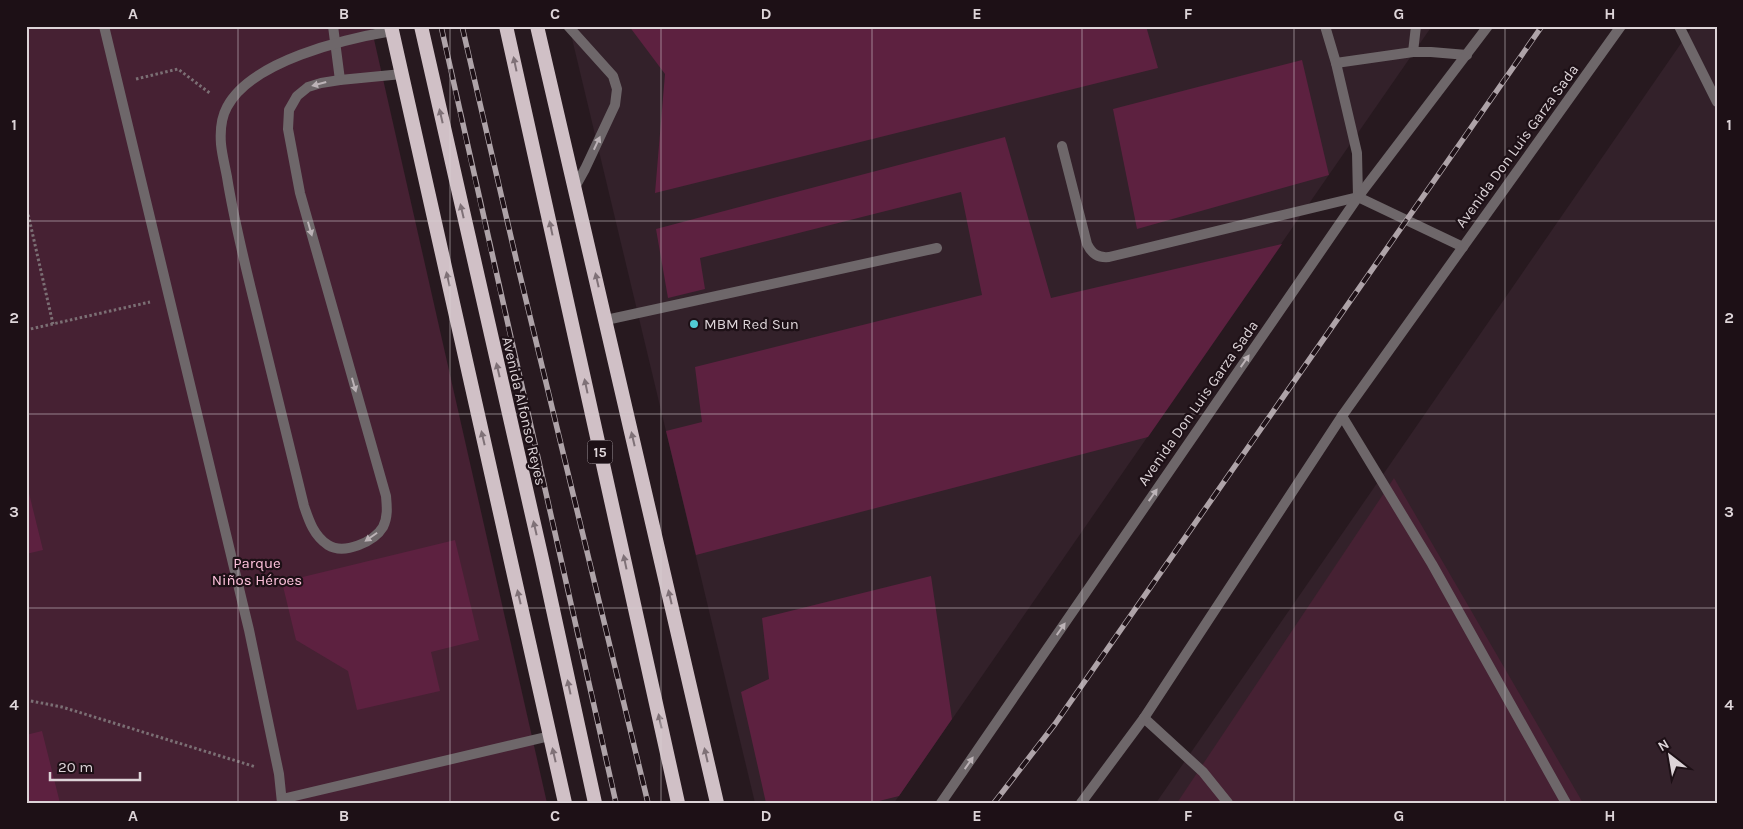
<svg xmlns="http://www.w3.org/2000/svg" width="1743" height="829" font-family="Karla,sans-serif">
	<style>
		.built { fill: #33212a }
		.green { fill: #462133 }
		.building { fill: #5d2140 }
		.lines { fill: none; stroke-linecap: round; stroke-linejoin: round }
		.path { stroke: #7b6f74; stroke-width: 3; stroke-dasharray: 2.5 2.5; stroke-linecap: butt }
		.service { stroke: #6e676a; stroke-width: 10 }
		.tertiary { stroke: #6e676a; stroke-width: 10 }
		.trunk { stroke: #d0c0c6; stroke-width: 14 }
		.rail-casing { stroke: #aea3a8; stroke-width: 5.5 }
		.rail { stroke: #1d1016; stroke-width: 4; stroke-dasharray: 11; stroke-linecap: butt }
		.oneway { fill: #7f7177 }
		.oneway2 { fill: #bcb3b7 }
		.grid { fill: none; stroke: #ddd4d8; stroke-width: 1; stroke-opacity: 0.55 }
		.poi-dot { fill: #51ccd4; stroke: #1d1016; stroke-width: 2 }
		.labels { text-anchor: middle; stroke-width: 4.5; stroke-linejoin: round; paint-order: stroke }
		.shield { fill: #1d1016; stroke: #a3999e; stroke-width: 1 }
		.shield-label { font-size: 14px; font-weight: bold; fill: #ddd4d8 }
		.street-label { font-size: 15px; fill: #ddd4d8; stroke: #1d1016 }
		.poi-label { font-size: 15px; fill: #ddd4d8; stroke: #1d1016; text-anchor: start }
		.park-label { font-size: 15px; fill: #ffc3dd; stroke: #1d1016 }
		.neatline { fill: none; stroke: #ddd4d8; stroke-width: 2 }
		.grid-label { font-size: 16px; text-anchor: middle; font-weight: bold; fill: #ddd4d8 }
	</style>
	<rect width="100%" height="100%" fill="#27191f"/>
	<!-- built -->
	<g class="built">
		<polygon points="569,26 1432,26 894,803 755,803"/>
		<polygon points="1693,26 1717,26 1717,803 1156,803"/>
	</g>
	<!-- green -->
	<g class="green">
		<polygon points="26,26 371,26 547,803 26,803"/>
		<polygon points="1394,478 1583,803 1177,803"/>
	</g>
	<!-- building -->
	<g class="building">
		<polygon points="629,26 1146,26 1158,68 655,193 665,74"/>
		<polygon points="1302,60 1329,175 1137,229 1113,109"/>
		<polygon points="1005,137 1051,298 1282,244 1148,437 696,555 666,431 702,422 695,367 982,295 961,192 700,258 705,289 668,298 656,229"/>
		<polygon points="26,481 43,550 26,554"/>
		<polygon points="455,540 479,640 431,652 440,691 357,710 348,671 296,640 282,582"/>
		<polygon points="931,576 952,719 899,796 871,803 766,803 741,692 769,679 762,618"/>
		<polygon points="42,731 60,803 26,803 26,735"/>
	</g>
	<g class="lines">
		<!-- path -->
		<g class="path">
			<polyline points="136,79 178,69 211,94"/>
			<polyline points="26,205 53,324"/>
			<polyline points="26,330 150,302"/>
			<polyline points="26,700 62,707 256,767"/>
		</g>
		<!-- service -->
		<g class="service">
			<polyline points="104,26 249,630 279,774 282,803"/>
			<polyline points="333,26 340,80"/>
			<polyline points="568,26 613,76 617,89 615,105 585,169 575,187"/>
			<polyline points="1325,26 1336,63"/>
			<polyline points="1679,26 1717,102"/>
			<path d="M392 31C344 39 251 61 227 107 221 118 220 131 221 144 222 155 225 166 227 177 233 215 242 252 251 289 269 361 286 434 304 506 309 521 314 536 328 545 344 555 374 542 383 527 388 517 387 507 386 496L300 193 288 129 289 110 297 96 308 87 321 83 340 80 402 74"/>
			<polyline points="1413,52 1416,26"/>
			<path d="M1062 146 1087 244C1092 254 1098 258 1109 257L1358 197 1357 153 1336 63 1413 52H1431L1467 55"/>
			<polyline points="606,320 937,248"/>
			<polyline points="1342,416 1432,564 1566,803"/>
			<polyline points="1144,718 1203,772 1228,803"/>
			<polyline points="282,799 550,736"/>
		</g>
		<!-- tertiary -->
		<g class="tertiary">
			<polyline points="1358,197 1463,247"/>
			<polyline points="941,803 1358,197 1488,26"/>
			<polyline points="1081,803 1144,718 1342,416 1621,26"/>
		</g>
		<!-- trunk -->
		<g class="trunk">
			<polyline points="391,26 565,803"/>
			<polyline points="421,26 542,559 595,803"/>
			<polyline points="506,26 678,803"/>
			<polyline points="537,26 717,803"/>
		</g>
		<!-- rail casing -->
		<g class="rail-casing">
			<g id="rail">
				<path d="M441 26C498 285 558 544 616 803"/>
				<polyline points="462,26 517,263 648,803"/>
				<polyline points="994,803 1055,724 1542,26"/>
			</g>
		</g>
		<!-- rail -->
		<use href="#rail" class="rail"/>
	</g>
	<!-- one-way arrows -->
	<defs><path id="oneway-solid" d="M-6-.8H1V-3.2L6.5 0L1 3.2V.8H-6Z" transform="scale(1.25)"/></defs>
	<g class="oneway">
		<use href="#oneway-solid" transform="translate(515 64) rotate(-102)"/>
		<use href="#oneway-solid" transform="translate(441 116) rotate(-103)"/>
		<use href="#oneway-solid" transform="translate(462 211) rotate(-103)"/>
		<use href="#oneway-solid" transform="translate(551 228) rotate(-102)"/>
		<use href="#oneway-solid" transform="translate(448 279) rotate(-103)"/>
		<use href="#oneway-solid" transform="translate(597 280) rotate(-103)"/>
		<use href="#oneway-solid" transform="translate(498 370) rotate(-103)"/>
		<use href="#oneway-solid" transform="translate(586 386) rotate(-102)"/>
		<use href="#oneway-solid" transform="translate(483 438) rotate(-103)"/>
		<use href="#oneway-solid" transform="translate(633 439) rotate(-103)"/>
		<use href="#oneway-solid" transform="translate(535 528) rotate(-103)"/>
		<use href="#oneway-solid" transform="translate(625 562) rotate(-102)"/>
		<use href="#oneway-solid" transform="translate(519 597) rotate(-103)"/>
		<use href="#oneway-solid" transform="translate(670 597) rotate(-103)"/>
		<use href="#oneway-solid" transform="translate(569 687) rotate(-102)"/>
		<use href="#oneway-solid" transform="translate(660 721) rotate(-102)"/>
		<use href="#oneway-solid" transform="translate(554 755) rotate(-103)"/>
		<use href="#oneway-solid" transform="translate(706 755) rotate(-103)"/>
	</g>
	<g class="oneway2">
		<use href="#oneway-solid" transform="translate(319 84) rotate(165)"/>
		<use href="#oneway-solid" transform="translate(597 143) rotate(-65)"/>
		<use href="#oneway-solid" transform="translate(310 229) rotate(74)"/>
		<use href="#oneway-solid" transform="translate(1245 361) rotate(-55)"/>
		<use href="#oneway-solid" transform="translate(354 385) rotate(74)"/>
		<use href="#oneway-solid" transform="translate(1153 495) rotate(-55)"/>
		<use href="#oneway-solid" transform="translate(371 537) rotate(145)"/>
		<use href="#oneway-solid" transform="translate(1061 629) rotate(-55)"/>
		<use href="#oneway-solid" transform="translate(969 763) rotate(-55)"/>
	</g>
	<!-- grid -->
	<path class="grid" d="M238 26V803M450 26V803M661 26V803M872 26V803M1082 26V803M1294 26V803M1505 26V803M26 221H1717M26 414H1717M26 608H1717"/>
	<!-- markers -->
	<circle class="poi-dot" cx="694" cy="324" r="5"/>
	<g class="labels">
		<!-- shield labels -->
		<rect class="shield" x="587.5" y="440.5" width="25" height="23" rx="4"/>
		<g class="shield-label">
			<text x="600" y="457">15</text>
		</g>
		<!-- street labels -->
		<g class="street-label">
			<text transform="translate(1517 146) rotate(-54)" y="5">Avenida Don Luis Garza Sada</text>
			<text transform="translate(1198 403) rotate(-55)" y="5">Avenida Don Luis Garza Sada</text>
			<text transform="translate(524 411) rotate(77)" y="5">Avenida Alfonso Reyes</text>
		</g>
		<!-- poi labels -->
		<g class="poi-label">
			<text x="704" y="329">MBM Red Sun</text>
		</g>
		<!-- park labels -->
		<g class="park-label">
			<text x="257" y="568">Parque<tspan x="257" dy="17">Niños Héroes</tspan></text>
		</g>
	</g>
	<!-- border -->
	<rect width="1743" height="829" fill="none" stroke="#1d1016" stroke-width="55"/>
	<!-- north arrow -->
	<g transform="translate(1670 756) rotate(329)" stroke="#1d1016" stroke-width="4" paint-order="stroke">
	<path d="M0-4L9 19L0 12L-9 19Z" fill="#ddd4d8"/>
	<text y="-8" font-size="14" font-weight="bold" text-anchor="middle" fill="#ddd4d8">N</text>
	</g>
	<!-- scale -->
	<path d="M50 772v8h90v-8" fill="none" stroke="#ddd4d8" stroke-width="2.5"/>
	<text x="58" y="772" font-size="15" fill="#ddd4d8" stroke="#1d1016" stroke-width="4" paint-order="stroke">20 m</text>
	<rect x="28" y="28" width="1688" height="774" class="neatline"/>
	<g class="grid-label">
		<text x="133" y="19">A</text>
		<text x="344" y="19">B</text>
		<text x="555" y="19">C</text>
		<text x="766" y="19">D</text>
		<text x="977" y="19">E</text>
		<text x="1188" y="19">F</text>
		<text x="1399" y="19">G</text>
		<text x="1610" y="19">H</text>
		<text x="14" y="130">1</text>
		<text x="1729" y="130">1</text>
		<text x="14" y="323">2</text>
		<text x="1729" y="323">2</text>
		<text x="14" y="517">3</text>
		<text x="1729" y="517">3</text>
		<text x="14" y="710">4</text>
		<text x="1729" y="710">4</text>
		<text x="133" y="821">A</text>
		<text x="344" y="821">B</text>
		<text x="555" y="821">C</text>
		<text x="766" y="821">D</text>
		<text x="977" y="821">E</text>
		<text x="1188" y="821">F</text>
		<text x="1399" y="821">G</text>
		<text x="1610" y="821">H</text>
	</g>
</svg>
